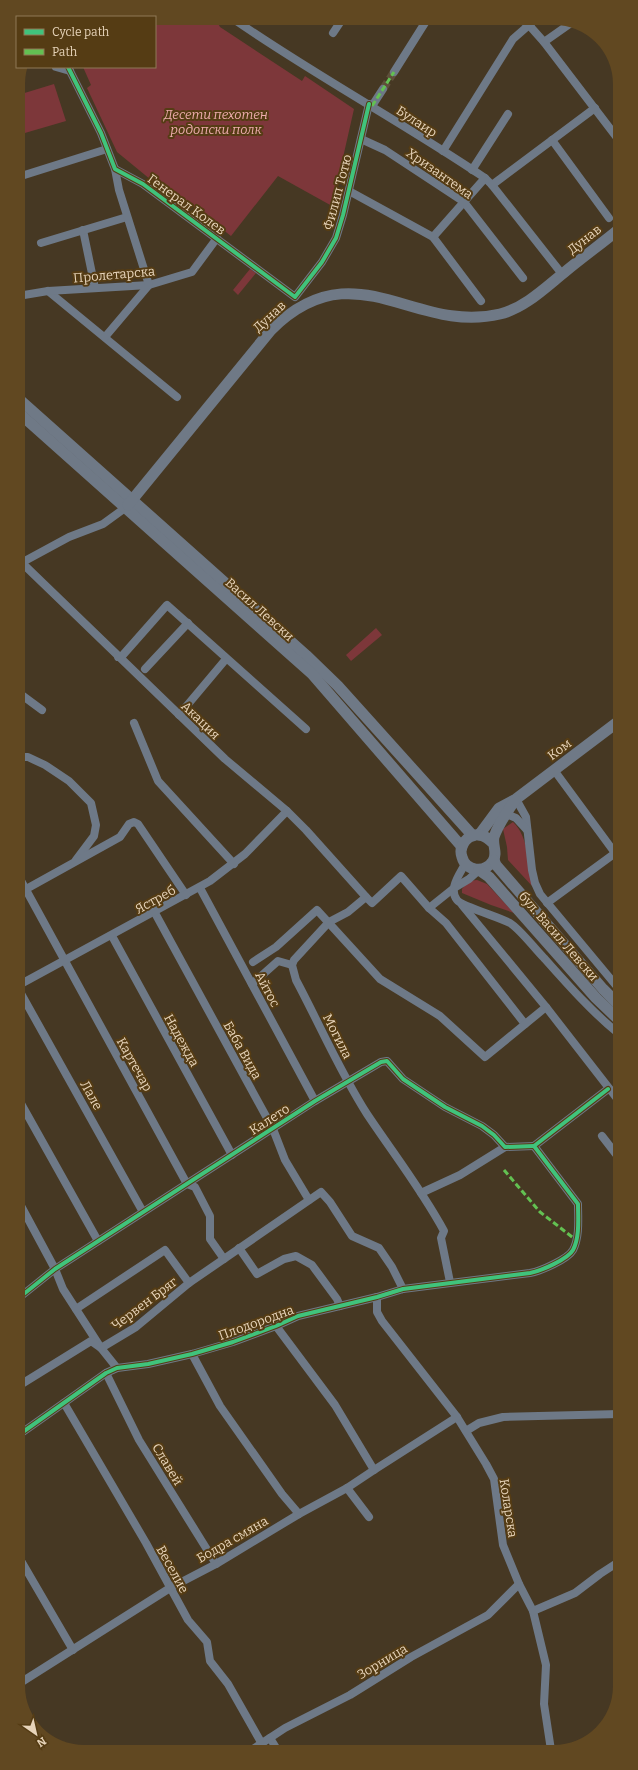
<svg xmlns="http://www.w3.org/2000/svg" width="638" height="1770" font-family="Bitter,serif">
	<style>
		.green { fill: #7d373a }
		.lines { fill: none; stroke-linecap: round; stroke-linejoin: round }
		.street-tunnel { stroke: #5e4f3a; stroke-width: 8; stroke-dasharray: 8 4; stroke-linecap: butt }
		.street { stroke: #6e7987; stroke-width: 8 }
		.secondary { stroke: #6f7986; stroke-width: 11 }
		.quiet { stroke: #63c152; stroke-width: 3; stroke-dasharray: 6 3; stroke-linecap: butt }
		.cycleway-casing { stroke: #553c14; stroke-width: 6 }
		.cycleway { stroke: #40c37c; stroke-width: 4 }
		.labels { text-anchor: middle; stroke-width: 4; stroke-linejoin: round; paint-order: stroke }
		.park-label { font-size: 13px; font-style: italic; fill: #eeacae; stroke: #553c14 }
		.street-label { font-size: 13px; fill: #e7d4ba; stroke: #553c14 }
	</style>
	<rect width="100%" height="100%" fill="#463823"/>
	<!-- green -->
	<g class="green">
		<polygon points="155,18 215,18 220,27 302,81 305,76 354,109 332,206 278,176 231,236 159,180 156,184 117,152 87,88 91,85 83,67 155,67"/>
		<polygon points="54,84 66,121 18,135 18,95"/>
		<polygon points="250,269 256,273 238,295 233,290"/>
		<polygon points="376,628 382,635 351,661 346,655"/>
		<path d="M513 822C529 837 529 867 533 887L508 860 507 847 503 829Z"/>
		<polygon points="477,880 487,884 514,913 491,905 462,893 462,889 468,881"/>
	</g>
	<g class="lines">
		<!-- street-tunnel -->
		<polyline class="street-tunnel" points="383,89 394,72"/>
		<!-- street -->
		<g class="street">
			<path d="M232 18C314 75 402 122 485 178L492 185 562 274"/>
			<polyline points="517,18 528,24 544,42 618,139"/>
			<polyline points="333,33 343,18"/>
			<polyline points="544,42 571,23"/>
			<polyline points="56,67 70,71"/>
			<polyline points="68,67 101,133 115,169 143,184 295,297 322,262 336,238 343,215 369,104"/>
			<polyline points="394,72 428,18"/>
			<polyline points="372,106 383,89"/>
			<polyline points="361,139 385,150 464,202 523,278"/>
			<polyline points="552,140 609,218"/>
			<polyline points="443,151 513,39 537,18"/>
			<polyline points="472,170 508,114"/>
			<polyline points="18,177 107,149"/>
			<polyline points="492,185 595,108"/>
			<polyline points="349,191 433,237 481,301"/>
			<polyline points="83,230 95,288"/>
			<polyline points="433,237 485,178"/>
			<polyline points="41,243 127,217"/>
			<polyline points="48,291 177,397"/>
			<polyline points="18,296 48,291 149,285 192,272 217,238"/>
			<polyline points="105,337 149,285 119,190 115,169"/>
			<polyline points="19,560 225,759 287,811 306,830 366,897"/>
			<polyline points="21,563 69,537 103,524 125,508"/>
			<polyline points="118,657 122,656 167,605 306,729"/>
			<polyline points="145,669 188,623"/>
			<polyline points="19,693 42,710"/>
			<polyline points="179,715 226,659"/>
			<polyline points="134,723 158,781 234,864"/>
			<polyline points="19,757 28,757 45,765 69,781 91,803 96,825 94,836 76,860"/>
			<polyline points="554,770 615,853"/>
			<polyline points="516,799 526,817 532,870 535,883 540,894 619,989"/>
			<polyline points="506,814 516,818 527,830"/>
			<path d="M465 864C460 874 448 889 457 900 461 906 499 917 510 923 521 930 534 948 544 958 568 985 591 1011 619 1034"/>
			<polyline points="479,870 469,879 454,888 429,908 446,923 525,1024"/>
			<polyline points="19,877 187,1184 195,1187 210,1216 210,1239 224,1259"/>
			<polyline points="200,888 315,1101"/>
			<polyline points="19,893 120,837 129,824 134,822 138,824 186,895"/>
			<polyline points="547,903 618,851"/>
			<polyline points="462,905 546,1007 619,1101"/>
			<path d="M429 908 401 876 372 903 366 897 348 912 329 922 294 960 292 965 296 980C320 1025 340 1072 367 1114 393 1153 422 1190 444 1231L441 1238 450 1282"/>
			<polyline points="155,913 273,1129 285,1160 309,1200"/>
			<polyline points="112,936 232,1155"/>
			<polyline points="253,962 276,947 317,910 380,979 440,1016 485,1057 546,1007"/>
			<polyline points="252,984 278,961 292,965"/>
			<polyline points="19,985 210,881 245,854 287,811"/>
			<polyline points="19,990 143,1212"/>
			<polyline points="19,1100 98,1241"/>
			<polyline points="602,1136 619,1158"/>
			<polyline points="421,1193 460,1175 505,1147"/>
			<polyline points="20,1204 55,1269 63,1289 101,1348 117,1368"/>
			<polyline points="239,1248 257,1274 284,1259 296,1256 312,1265 337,1299 340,1306"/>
			<polyline points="20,1297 55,1269 315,1101 381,1062 387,1061 403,1079 445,1107 482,1126 494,1135 505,1147 534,1146"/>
			<polyline points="377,1297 377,1312 382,1321 457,1417 486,1464 494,1479 503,1545 519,1584 533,1611 546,1665 544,1704 551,1750"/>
			<polyline points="76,1309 165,1250 189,1283"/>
			<polyline points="276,1326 335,1405 374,1470"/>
			<polyline points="192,1354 220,1406 282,1494 299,1514"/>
			<polyline points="106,1373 139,1440 216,1564"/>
			<polyline points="20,1385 91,1341 101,1348 136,1327 189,1283 321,1192 330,1202 352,1236 379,1248 392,1267 403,1289"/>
			<polyline points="64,1403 146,1543 188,1620 207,1642 210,1661 228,1684 262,1744"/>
			<polyline points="466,1431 479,1423 503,1417 620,1414"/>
			<path d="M20 1434 106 1373 117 1368 148 1364 192 1354 233 1342 276 1326 298 1316 377 1297 403 1289 530 1273C541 1271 568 1259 573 1250 580 1237 578 1217 578 1204L534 1146 608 1089"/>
			<polyline points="347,1488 369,1517"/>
			<polyline points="20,1559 73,1650"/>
			<polyline points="533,1611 575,1593 600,1574 620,1561"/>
			<polyline points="20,1683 170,1588 216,1564 299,1514 347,1488 374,1470 457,1417"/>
			<polyline points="270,1738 278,1751"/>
			<polyline points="250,1751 285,1728 350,1695 411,1657 488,1615 519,1584"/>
		</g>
		<!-- secondary -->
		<g class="secondary">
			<polyline points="19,399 306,655 338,686 473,836"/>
			<polyline points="19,413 312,674 462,847"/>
			<path d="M128 505 271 330C355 247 413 335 500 314 525 308 546 287 566 271 583 257 601 244 618 230"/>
			<polyline points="479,835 499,808 516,799 619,721"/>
			<path d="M493 843C489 839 486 836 480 835 468 833 458 846 462 857 466 872 485 873 493 861 498 853 492 845 494 837 498 824 508 811 515 800"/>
			<polyline points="494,860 496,865 603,989 619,1005"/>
			<polyline points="479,870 489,877 596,998 619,1020"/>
		</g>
		<!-- quiet -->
		<g class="quiet">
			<polyline points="372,106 394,72"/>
			<polyline points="504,1170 540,1212 576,1240"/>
		</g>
		<!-- cycleway casing -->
		<g class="cycleway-casing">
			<g id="cycleway">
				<polyline points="68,67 101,133 115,169 143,184 295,297 322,262 336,238 343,215 369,104"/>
				<polyline points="20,1297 55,1269 315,1101 381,1062 387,1061 403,1079 445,1107 482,1126 494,1135 505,1147 534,1146"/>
				<path d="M20 1434 106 1373 117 1368 148 1364 192 1354 233 1342 276 1326 298 1316 377 1297 403 1289 530 1273C541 1271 568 1259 573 1250 580 1237 578 1217 578 1204L534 1146 608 1089"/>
			</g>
		</g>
		<!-- cycleway -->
		<use href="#cycleway" class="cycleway"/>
	</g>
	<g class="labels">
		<!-- park labels -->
		<g class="park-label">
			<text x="216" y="119">Десети пехотен<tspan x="216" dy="15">родопски полк</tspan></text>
		</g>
		<!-- street labels -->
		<g class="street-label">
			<text transform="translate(417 121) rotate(33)" y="5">Булаир</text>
			<text transform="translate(440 173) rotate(35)" y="5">Хризантема</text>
			<text transform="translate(337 192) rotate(-75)" y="5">Филип Тотю</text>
			<text transform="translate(187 204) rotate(36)" y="5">Генерал Колев</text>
			<text transform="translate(584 239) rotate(-38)" y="5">Дунав</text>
			<text transform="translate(114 274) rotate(-5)" y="5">Пролетарска</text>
			<text transform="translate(269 316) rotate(-43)" y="5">Дунав</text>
			<text transform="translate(260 609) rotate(42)" y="5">Васил Левски</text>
			<text transform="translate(201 720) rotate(44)" y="5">Акация</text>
			<text transform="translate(559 749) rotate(-37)" y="5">Ком</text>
			<text transform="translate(155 899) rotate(-29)" y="5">Ястреб</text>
			<text transform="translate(559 936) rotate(49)" y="5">бул. Васил Левски</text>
			<text transform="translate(268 989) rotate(62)" y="5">Айтос</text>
			<text transform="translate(338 1036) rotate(63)" y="5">Могила</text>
			<text transform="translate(182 1040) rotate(61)" y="5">Надежда</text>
			<text transform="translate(243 1050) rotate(61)" y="5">Баба Вида</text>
			<text transform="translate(135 1064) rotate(61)" y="5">Картечар</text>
			<text transform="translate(92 1095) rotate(61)" y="5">Лале</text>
			<text transform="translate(269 1119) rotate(-33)" y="5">Калето</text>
			<text transform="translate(144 1303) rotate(-37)" y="5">Червен Бряг</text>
			<text transform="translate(256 1322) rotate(-20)" y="5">Плодородна</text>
			<text transform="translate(168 1464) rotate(59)" y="5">Славей</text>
			<text transform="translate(509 1508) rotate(81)" y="5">Коларска</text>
			<text transform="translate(232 1539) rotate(-30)" y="5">Бодра смяна</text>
			<text transform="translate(173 1569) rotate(61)" y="5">Веселие</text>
			<text transform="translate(382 1661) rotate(-31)" y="5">Зорница</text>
		</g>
	</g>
	<!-- crop -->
	<path d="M0 0H638V1770H0ZM84 25H554A59 59 0 0 1 613 84V1686A59 59 0 0 1 554 1745H84A59 59 0 0 1 25 1686V84A59 59 0 0 1 84 25Z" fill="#614821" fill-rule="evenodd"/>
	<!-- legend -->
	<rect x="16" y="16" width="140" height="52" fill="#553c14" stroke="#8f7956"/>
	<rect x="24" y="29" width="20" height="6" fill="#40c37c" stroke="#8f7956"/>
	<text x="52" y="36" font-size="12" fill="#e7d4ba">Cycle path</text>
	<rect x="24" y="49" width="20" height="6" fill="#63c152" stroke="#8f7956"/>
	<text x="52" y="56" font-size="12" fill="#e7d4ba">Path</text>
	<!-- north arrow -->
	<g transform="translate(36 1734) rotate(146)" stroke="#553c14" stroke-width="3" paint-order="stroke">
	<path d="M0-3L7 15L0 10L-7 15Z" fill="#e7d4ba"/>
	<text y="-6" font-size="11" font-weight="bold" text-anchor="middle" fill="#e7d4ba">N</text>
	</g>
</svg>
